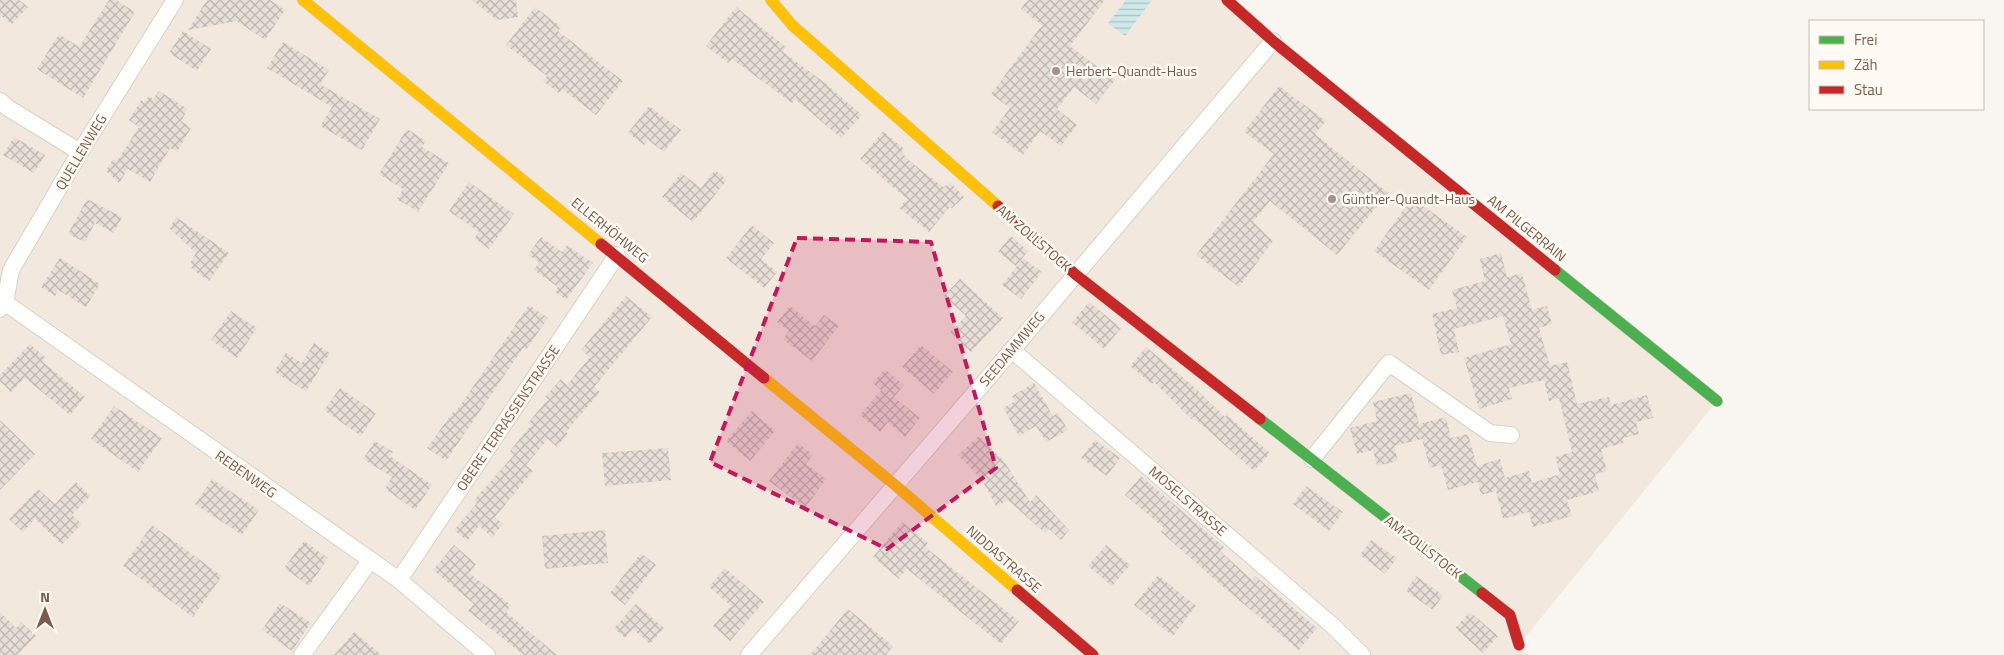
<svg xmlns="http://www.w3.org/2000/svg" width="2004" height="655" font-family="'Titillium Web',sans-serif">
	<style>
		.residential { fill: #f2e8de }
		.water { fill: url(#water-rules) }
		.building { fill: url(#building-cross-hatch) }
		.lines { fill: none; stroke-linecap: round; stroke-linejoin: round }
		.street-casing { stroke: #d7d1cb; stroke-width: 18 }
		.fast-casing { stroke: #d9d2cb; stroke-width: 12 }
		.slow-casing { stroke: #d9d2cb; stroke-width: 12 }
		.jam-casing { stroke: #d9d2cb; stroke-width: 12 }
		.street { stroke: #fefefd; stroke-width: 16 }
		.fast { stroke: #4caf50; stroke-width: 11 }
		.slow { stroke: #ffc107; stroke-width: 11 }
		.jam { stroke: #c62828; stroke-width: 11 }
		.marked { fill: #c2185b; fill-opacity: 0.2; stroke: #c2185b; stroke-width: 4; stroke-dasharray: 10 6; stroke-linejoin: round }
		.poi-dot { fill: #a69286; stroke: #fffaf3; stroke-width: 2 }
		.labels { text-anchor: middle; stroke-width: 5; stroke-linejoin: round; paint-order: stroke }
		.poi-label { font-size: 14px; fill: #7a5c4d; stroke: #fffaf3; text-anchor: start }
		.street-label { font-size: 14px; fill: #7a5c4d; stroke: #fffaf3 }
	</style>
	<defs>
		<pattern id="water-rules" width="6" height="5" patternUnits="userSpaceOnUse" patternTransform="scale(1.25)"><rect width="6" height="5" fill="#d0e8ea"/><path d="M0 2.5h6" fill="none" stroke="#aebfc0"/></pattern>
		<pattern id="building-cross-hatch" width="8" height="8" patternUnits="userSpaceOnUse" patternTransform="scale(1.25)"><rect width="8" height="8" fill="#e6ded7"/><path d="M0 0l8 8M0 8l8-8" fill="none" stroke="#bfb7b1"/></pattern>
	</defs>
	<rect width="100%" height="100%" fill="#f9f5f0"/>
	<!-- residential -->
	<polygon class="residential" points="0,0 1227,0 1717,401 1519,645 1527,655 0,655"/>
	<!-- water -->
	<polygon class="water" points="1126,0 1152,0 1125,36 1108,23"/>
	<!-- building -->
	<g class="building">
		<polygon points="0,0 19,0 28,7 12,24 0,15"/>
		<polygon points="109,0 116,0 135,12 83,98 37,69 59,34 79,47"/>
		<polygon points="207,0 270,0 285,10 265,40 237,21 188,30"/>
		<polygon points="472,0 516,0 518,17 497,20"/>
		<polygon points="1027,0 1105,0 1070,46 1115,80 1096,104 1074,87 1057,109 1077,125 1061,146 1040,131 1023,155 992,132 1010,108 991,94 1042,25 1021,9"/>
		<polygon points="535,7 561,27 558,31 623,81 596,115 562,89 559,93 543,81 547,76 506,45"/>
		<polygon points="736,7 786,47 783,52 825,83 862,115 841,138 795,99 792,103 732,59 728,63 706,46"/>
		<polygon points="183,31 211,49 197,71 169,53"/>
		<polygon points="283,42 329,70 320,84 380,119 362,150 320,126 332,107 267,68"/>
		<polygon points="1279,86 1326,121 1315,134 1388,193 1337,255 1270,201 1253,222 1273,241 1239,287 1196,255 1274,154 1244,132"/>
		<polygon points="159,91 188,109 181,121 191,128 177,152 170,148 150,182 128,169 119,183 106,171 113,159 117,161 139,127 129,120 141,100 144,103 149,96 153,99"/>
		<polygon points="649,106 681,130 664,152 648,140 644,145 628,133"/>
		<polygon points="407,129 426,141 422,147 449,163 418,212 397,199 403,189 379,174"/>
		<polygon points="883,131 904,149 901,152 912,163 943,187 951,183 964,197 952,208 949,208 929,232 899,208 907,199 860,159"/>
		<polygon points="14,137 45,155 34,173 3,155"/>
		<polygon points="715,170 727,180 693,222 662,197 681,173 701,188"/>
		<polygon points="469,182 514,214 489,249 474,238 479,232 449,211"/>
		<polygon points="1412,198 1467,237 1429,290 1374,251"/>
		<polygon points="87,199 122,217 114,233 95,223 85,242 68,234"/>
		<polygon points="176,217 229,253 209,281 191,268 193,265 190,263 196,253 169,228"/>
		<polygon points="752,225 774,243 761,259 777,272 764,288 726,258"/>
		<polygon points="1011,236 1028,251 1016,266 998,252"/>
		<polygon points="541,237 562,252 567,245 593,263 566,300 555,292 558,287 534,270 539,262 528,255"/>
		<polygon points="1501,253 1507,277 1522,273 1532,310 1547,306 1552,324 1539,328 1550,366 1567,362 1577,404 1609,397 1611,405 1647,395 1653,418 1636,422 1639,434 1623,438 1624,443 1601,449 1607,471 1595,474 1599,491 1567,500 1572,516 1533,527 1529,512 1503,519 1496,491 1481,495 1478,482 1448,490 1441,465 1430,468 1422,439 1394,446 1398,461 1377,466 1373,450 1357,454 1350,428 1377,421 1373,402 1411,393 1419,424 1446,417 1451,438 1468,434 1477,466 1500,459 1505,478 1529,471 1532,483 1560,474 1555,457 1572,452 1559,398 1549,401 1544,380 1509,388 1512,399 1479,409 1464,358 1511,344 1503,316 1454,329 1459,352 1441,355 1432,314 1457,308 1452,290 1485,281 1480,259"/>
		<polygon points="60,258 100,284 86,307 58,290 55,296 41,287"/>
		<polygon points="1023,258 1042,272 1021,299 1002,285"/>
		<polygon points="960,279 1003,318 971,352 950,332 966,316 944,296"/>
		<polygon points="626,296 652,317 594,387 600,392 566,432 568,433 557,447 548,439 526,465 533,471 495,517 503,524 492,537 479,526 467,541 454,530 477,503 474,500 514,455 510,451 531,425 528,423 548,399 545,397 561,379 567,385 590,357 581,350"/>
		<polygon points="1089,302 1121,328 1104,349 1072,322"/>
		<polygon points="529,305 548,318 526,350 523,348 446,461 427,448 453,412 455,413"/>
		<polygon points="790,306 815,326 824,315 839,326 812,361 783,339 789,331 777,322"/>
		<polygon points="231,311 257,328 237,358 211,340"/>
		<polygon points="314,343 330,353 306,391 274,372 286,353 302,363"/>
		<polygon points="30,344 46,358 42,361 85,397 70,415 25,378 11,392 0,381 0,375"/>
		<polygon points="921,345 953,372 934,394 902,367"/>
		<polygon points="1146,347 1192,385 1225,417 1227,415 1270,453 1254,471 1193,417 1191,419 1154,382 1152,384 1130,366"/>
		<polygon points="885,369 904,385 894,397 920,418 905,437 888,422 880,432 860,415 881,390 873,383"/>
		<polygon points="1034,383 1053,416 1058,413 1068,430 1046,442 1036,426 1019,436 1003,408 1015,401 1012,396"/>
		<polygon points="340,388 376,413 361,436 324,410"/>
		<polygon points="114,406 162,438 138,472 91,439"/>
		<polygon points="752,411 775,431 750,461 726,441"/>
		<polygon points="0,420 35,454 0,490"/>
		<polygon points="979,436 1004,461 1030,502 1036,495 1069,530 1061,540 1047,527 1049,530 1045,533 1008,500 996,506 982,480 958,455"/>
		<polygon points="1095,440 1120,458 1107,476 1081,458"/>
		<polygon points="375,441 393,452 390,456 432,485 415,510 385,489 392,477 363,459"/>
		<polygon points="798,443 813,455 806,464 826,479 805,508 769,481"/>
		<polygon points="668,448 671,480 605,486 602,453"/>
		<polygon points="1141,476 1224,547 1220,551 1252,580 1255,576 1317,628 1299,650 1222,586 1161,532 1164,528 1125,495"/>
		<polygon points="212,479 259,510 242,535 195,504"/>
		<polygon points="76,482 90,496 72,515 82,524 62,545 35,519 23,532 9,519 38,489 55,504"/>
		<polygon points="1306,486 1343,512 1329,531 1293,504"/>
		<polygon points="902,522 928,543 925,547 1019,621 1001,644 907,569 899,579 873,557"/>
		<polygon points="152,525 222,576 193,617 123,566"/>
		<polygon points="605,530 608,563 545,569 542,536"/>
		<polygon points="1371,540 1397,558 1385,574 1360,555"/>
		<polygon points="304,541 328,558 309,586 284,568"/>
		<polygon points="454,545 476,564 469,573 511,605 506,612 557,655 524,655 468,611 474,604 433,570"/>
		<polygon points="1106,545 1130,565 1112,586 1088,566"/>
		<polygon points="641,553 656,565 625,605 610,593"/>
		<polygon points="725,568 764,602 730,641 713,626 731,606 709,587"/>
		<polygon points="1158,575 1196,606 1173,636 1134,605"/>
		<polygon points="1416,576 1443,595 1433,610 1406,591"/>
		<polygon points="280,603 311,623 292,651 262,630"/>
		<polygon points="636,604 664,628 650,644 633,629 625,638 614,628"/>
		<polygon points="848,609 893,646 886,655 810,655"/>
		<polygon points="0,612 16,628 21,622 36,636 17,655 0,655"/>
		<polygon points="1470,612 1498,636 1483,653 1455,628"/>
		<polygon points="354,632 382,655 334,655"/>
	</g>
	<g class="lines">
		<!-- street casing -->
		<g class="street-casing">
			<g id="street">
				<polyline points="0,101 8,108 80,152"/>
				<polyline points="0,299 399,580 487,655"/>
				<polyline points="0,309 5,303 11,270 80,152 175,0"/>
				<polyline points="1012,350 1333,626 1362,655"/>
				<polyline points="1312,459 1389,363 1490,433 1511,435"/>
				<polyline points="399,580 617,255"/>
				<polyline points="302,655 370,561"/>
				<polyline points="749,655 1012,350 1273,41"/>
			</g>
		</g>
		<!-- fast casing -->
		<g class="fast-casing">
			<g id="fast">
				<polyline points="1555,270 1717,401"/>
				<polyline points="1260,419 1482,593"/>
			</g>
		</g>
		<!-- slow casing -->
		<g class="slow-casing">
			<g id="slow">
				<polyline points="303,0 601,244"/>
				<polyline points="771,0 792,25 998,206"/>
				<polyline points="764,378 895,485 1017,590"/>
			</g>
		</g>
		<!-- jam casing -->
		<g class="jam-casing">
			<g id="jam">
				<polyline points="1227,0 1273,41 1555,270"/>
				<polyline points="998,206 1075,274 1260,419"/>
				<polyline points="601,244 764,378"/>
				<polyline points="1017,590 1093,655"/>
				<polyline points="1482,593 1510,615 1519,645"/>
			</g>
		</g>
		<!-- street -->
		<use href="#street" class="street"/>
		<!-- fast -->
		<use href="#fast" class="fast"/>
		<!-- slow -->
		<use href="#slow" class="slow"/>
		<!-- jam -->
		<use href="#jam" class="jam"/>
	</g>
	<!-- marked area -->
	<path class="marked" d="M797 238 931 242 996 468 887 549 710 462Z"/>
	<!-- markers -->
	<g class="poi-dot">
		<circle cx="1056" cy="71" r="5"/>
		<circle cx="1332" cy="199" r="5"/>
	</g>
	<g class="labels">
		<!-- poi labels -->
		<g class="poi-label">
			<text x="1066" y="76">Herbert-Quandt-Haus</text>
			<text x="1342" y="204">Günther-Quandt-Haus</text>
		</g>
		<!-- street labels -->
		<g class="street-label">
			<text transform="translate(81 152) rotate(-59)" y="5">QUELLENWEG</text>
			<text transform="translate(1527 228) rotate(39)" y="5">AM PILGERRAIN</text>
			<text transform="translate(610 230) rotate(39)" y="5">ELLERHÖHWEG</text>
			<text transform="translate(1034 238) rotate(41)" y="5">AM ZOLLSTOCK</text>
			<text transform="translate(1012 349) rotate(-50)" y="5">SEEDAMMWEG</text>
			<text transform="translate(508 418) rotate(-56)" y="5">OBERE TERRASSENSTRASSE</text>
			<text transform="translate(246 474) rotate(35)" y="5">REBENWEG</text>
			<text transform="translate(1188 501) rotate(41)" y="5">MOSELSTRASSE</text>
			<text transform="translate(1423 547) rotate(38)" y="5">AM ZOLLSTOCK</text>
			<text transform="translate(1004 559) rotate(41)" y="5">NIDDASTRASSE</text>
		</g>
	</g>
	<!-- legend -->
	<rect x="1809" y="20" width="175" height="90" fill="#fffaf3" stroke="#cabbb1"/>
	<rect x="1819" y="36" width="25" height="8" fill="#4caf50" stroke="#cabbb1"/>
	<text x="1854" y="45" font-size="15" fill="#7a5c4d">Frei</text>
	<rect x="1819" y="61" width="25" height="8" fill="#ffc107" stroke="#cabbb1"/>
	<text x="1854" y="70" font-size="15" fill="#7a5c4d">Zäh</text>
	<rect x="1819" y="86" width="25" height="8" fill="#c62828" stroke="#cabbb1"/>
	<text x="1854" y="95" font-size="15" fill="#7a5c4d">Stau</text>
	<!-- north arrow -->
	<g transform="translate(45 610)" stroke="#fffaf3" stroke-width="4" paint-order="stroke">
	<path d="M0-4L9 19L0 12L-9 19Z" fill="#7a5c4d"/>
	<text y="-8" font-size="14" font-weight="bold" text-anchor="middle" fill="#7a5c4d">N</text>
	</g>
</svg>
